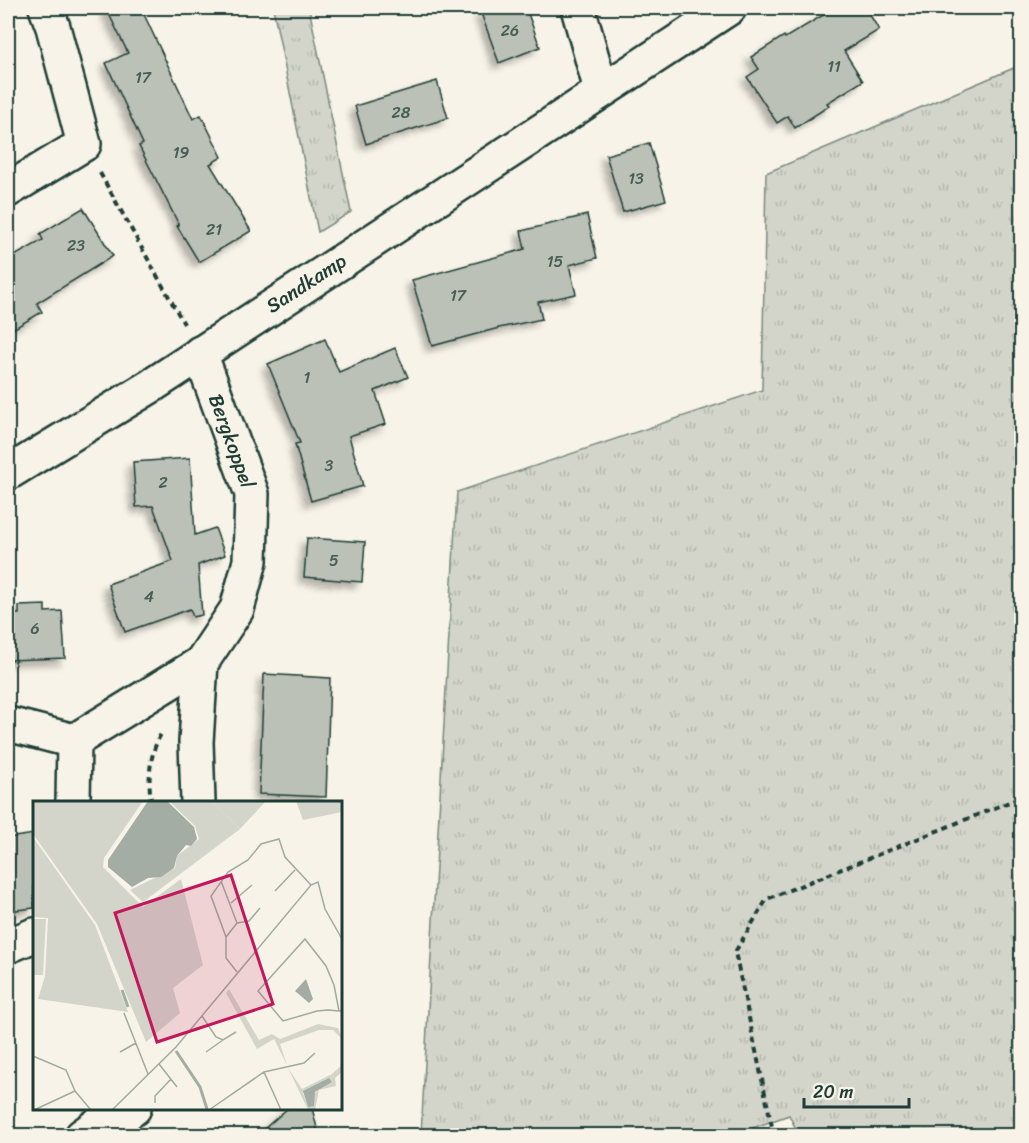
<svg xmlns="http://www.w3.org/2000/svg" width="1029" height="1143" font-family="Sriracha,sans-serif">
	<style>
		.grass { fill: url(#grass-tufts); stroke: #79897f; stroke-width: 1.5 }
		.building { fill: #bbc1b6; stroke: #1f3d34; stroke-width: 1.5; filter: url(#shadow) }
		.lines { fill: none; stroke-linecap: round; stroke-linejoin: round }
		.minor-casing { stroke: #1f3d34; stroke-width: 38 }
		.path { stroke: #1f3d34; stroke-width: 4; stroke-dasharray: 6 4.5; stroke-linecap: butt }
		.minor { stroke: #f7f3e8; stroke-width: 33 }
		.labels { text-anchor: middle; stroke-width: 4.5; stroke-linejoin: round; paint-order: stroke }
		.number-label { font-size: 16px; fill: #465e54 }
		.street-label { font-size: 20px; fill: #1f3d34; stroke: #f7f3e8 }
		.inset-river { fill: none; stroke: #a4ada3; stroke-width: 3 }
		.inset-road { fill: none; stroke: #a1aaa0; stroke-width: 1.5 }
		.view { fill: #c2185b; fill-opacity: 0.15; stroke: #c2185b; stroke-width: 3 }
		.inset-edge { fill: none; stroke: #1f3d34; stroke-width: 3 }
	</style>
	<defs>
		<pattern id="grass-tufts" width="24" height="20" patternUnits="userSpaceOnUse" patternTransform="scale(1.5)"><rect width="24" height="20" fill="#d3d5ca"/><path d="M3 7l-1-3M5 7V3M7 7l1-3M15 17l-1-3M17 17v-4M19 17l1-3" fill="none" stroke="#b5b8ae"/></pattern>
		<filter id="shadow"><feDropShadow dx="-5.5" dy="5.5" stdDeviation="3" flood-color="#0004"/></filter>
	</defs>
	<rect width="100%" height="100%" fill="#f7f3e8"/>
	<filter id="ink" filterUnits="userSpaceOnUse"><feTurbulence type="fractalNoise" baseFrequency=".0167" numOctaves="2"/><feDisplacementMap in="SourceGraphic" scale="12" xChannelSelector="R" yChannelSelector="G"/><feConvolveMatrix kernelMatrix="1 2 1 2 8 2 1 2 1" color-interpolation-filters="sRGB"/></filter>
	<g filter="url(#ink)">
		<!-- grass -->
		<g class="grass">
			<polygon points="273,8 309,8 351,212 318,232"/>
			<polygon points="1021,65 1021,1135 799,1135 789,1115 730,1136 421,1135 457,492 762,390 766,173"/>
		</g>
		<!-- building -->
		<g class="building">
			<polygon points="106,8 141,8 193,119 201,115 222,157 210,164 251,231 199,262 177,226 179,225 139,146 143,144 106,63 128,53"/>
			<polygon points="496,8 526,8 540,47 499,63 481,13"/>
			<polygon points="835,8 866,8 879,30 844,51 863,81 827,103 829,106 795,128 788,116 777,123 747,77 759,69 751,57 784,36 785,38"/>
			<polygon points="437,81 448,118 366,144 355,106"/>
			<polygon points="649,143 666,200 623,212 606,155"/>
			<polygon points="83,208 113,256 37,303 42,312 8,332 8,252 11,258 43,240 40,234"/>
			<polygon points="587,215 597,258 569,265 576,294 538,302 542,319 499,328 432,346 412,280 525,249 521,231"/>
			<polygon points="325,339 339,372 395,348 408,377 375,391 386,424 349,436 363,486 311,501 295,444 300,443 268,364"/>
			<polygon points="190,458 195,535 215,528 225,555 198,565 202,615 193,617 190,609 125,632 108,584 173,561 153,506 136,507 133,462"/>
			<polygon points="307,538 365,542 362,582 304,577"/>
			<polygon points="45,605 45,612 62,611 65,658 8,660 8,614 19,614 19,606"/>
			<polygon points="264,674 330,678 326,797 259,794"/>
			<polygon points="34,834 34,908 8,911 8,838"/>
			<polygon points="288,1108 312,1108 319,1136 256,1136"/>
		</g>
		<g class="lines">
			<!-- minor casing -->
			<g class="minor-casing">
				<g id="minor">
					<polyline points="578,8 601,90"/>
					<polyline points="8,190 84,144 53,27 46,8"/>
					<polyline points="8,473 151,386 729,8"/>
					<polyline points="8,724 74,741"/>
					<polyline points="73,802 74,741 201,663"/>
					<polyline points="198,802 196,742 201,663 237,609 250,561 252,494 200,353"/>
					<polyline points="8,946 34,935"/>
					<polyline points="82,1136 100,1123 126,1114 134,1108"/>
				</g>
			</g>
			<!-- path -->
			<g class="path">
				<polyline points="100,173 184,324"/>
				<path d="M151 802C148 779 149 755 161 734"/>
				<polyline points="774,1136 735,952 767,899 1022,797"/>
				<polyline points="782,1136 788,1133"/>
			</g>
			<!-- minor -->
			<use href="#minor" class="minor"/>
		</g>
	</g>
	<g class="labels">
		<!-- number labels -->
		<g class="number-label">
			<text x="510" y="36">26</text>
			<text x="834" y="72">11</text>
			<text x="143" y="83">17</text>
			<text x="401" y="118">28</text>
			<text x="181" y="158">19</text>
			<text x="636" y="184">13</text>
			<text x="214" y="235">21</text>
			<text x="76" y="251">23</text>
			<text x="555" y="267">15</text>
			<text x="458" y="301">17</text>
			<text x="307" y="383">1</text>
			<text x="329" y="471">3</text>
			<text x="163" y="488">2</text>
			<text x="334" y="566">5</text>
			<text x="149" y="602">4</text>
			<text x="35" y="634">6</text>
		</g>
		<!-- street labels -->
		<g class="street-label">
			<text transform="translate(306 283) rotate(-33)" y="7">Sandkamp</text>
			<text transform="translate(232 441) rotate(70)" y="7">Bergkoppel</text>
		</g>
	</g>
	<!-- overview -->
	<g transform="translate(33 801)">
		<rect width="309" height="309" fill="#f7f3e8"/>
		<path d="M0 0H110L71 57 70 66 110 106 148 78 170 164 140 187 147 212 113 241 64 123 0 33ZM178 0H233L207 28ZM263 0H309V11L270 19ZM0 36 62 124 95 211 5 198 12 175 15 117 0 116ZM196 188 226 239 239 233 247 238 285 223 305 227 309 238 300 229H286L247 243 254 264 241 238 224 248 193 192ZM309 264V271L302 277 303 285 286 289 282 309H275L255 267 269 288 299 273ZM299 279 282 292 275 306 270 292Z" fill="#d3d5ca" fill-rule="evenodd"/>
		<path d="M136 0H178L207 28 110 101 97 89 142 67 144 55 166 38 162 25Z" fill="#d3d5ca"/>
		<path d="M0 118H13L10 174H0Z" fill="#d3d5ca"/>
		<path d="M115 0H134L161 26 164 38 158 45 153 44 144 55 141 67 128 76 115 77 99 86 75 66V59ZM273 178 280 198 276 202 262 190ZM296 277 299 281 282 291 281 305 275 306 270 290Z" fill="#a4ada3"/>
		<path class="inset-river" d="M89 189 95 206M143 250 167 286 174 308"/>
		<path class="inset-road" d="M188 80 204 122 193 136M242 90 262 69M198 102 219 84M204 122 216 120 227 107M204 171 193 157V136L178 95 195 71 215 59 228 43 246 38 252 56 278 84M306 210 301 184 293 165 272 138 225 190 250 220 284 210 295 209 306 210H309M91 212 115 273M169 215 183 236 190 239 203 231M87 251 103 242M173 251 190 239M0 255 33 269 42 290 58 309M126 263 144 286M231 271 248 309M122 302V295L138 278M1 309 42 290M79 309 143 246 278 84 285 81 292 108 309 138M176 309 231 271 271 262 282 252"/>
		<path class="view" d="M198 74 240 203 124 241 82 112Z"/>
		<rect width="309" height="309" class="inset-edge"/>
	</g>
	<!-- margin -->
	<rect width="1029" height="1143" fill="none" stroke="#f7f3e8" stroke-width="30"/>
	<rect x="15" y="15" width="999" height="1113" fill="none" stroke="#1f3d34" stroke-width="2" filter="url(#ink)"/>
	<!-- scale -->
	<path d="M804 1098v9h105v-9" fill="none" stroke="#1f3d34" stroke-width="3"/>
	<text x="813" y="1098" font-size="18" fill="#1f3d34" stroke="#f7f3e8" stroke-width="4.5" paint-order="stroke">20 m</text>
</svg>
